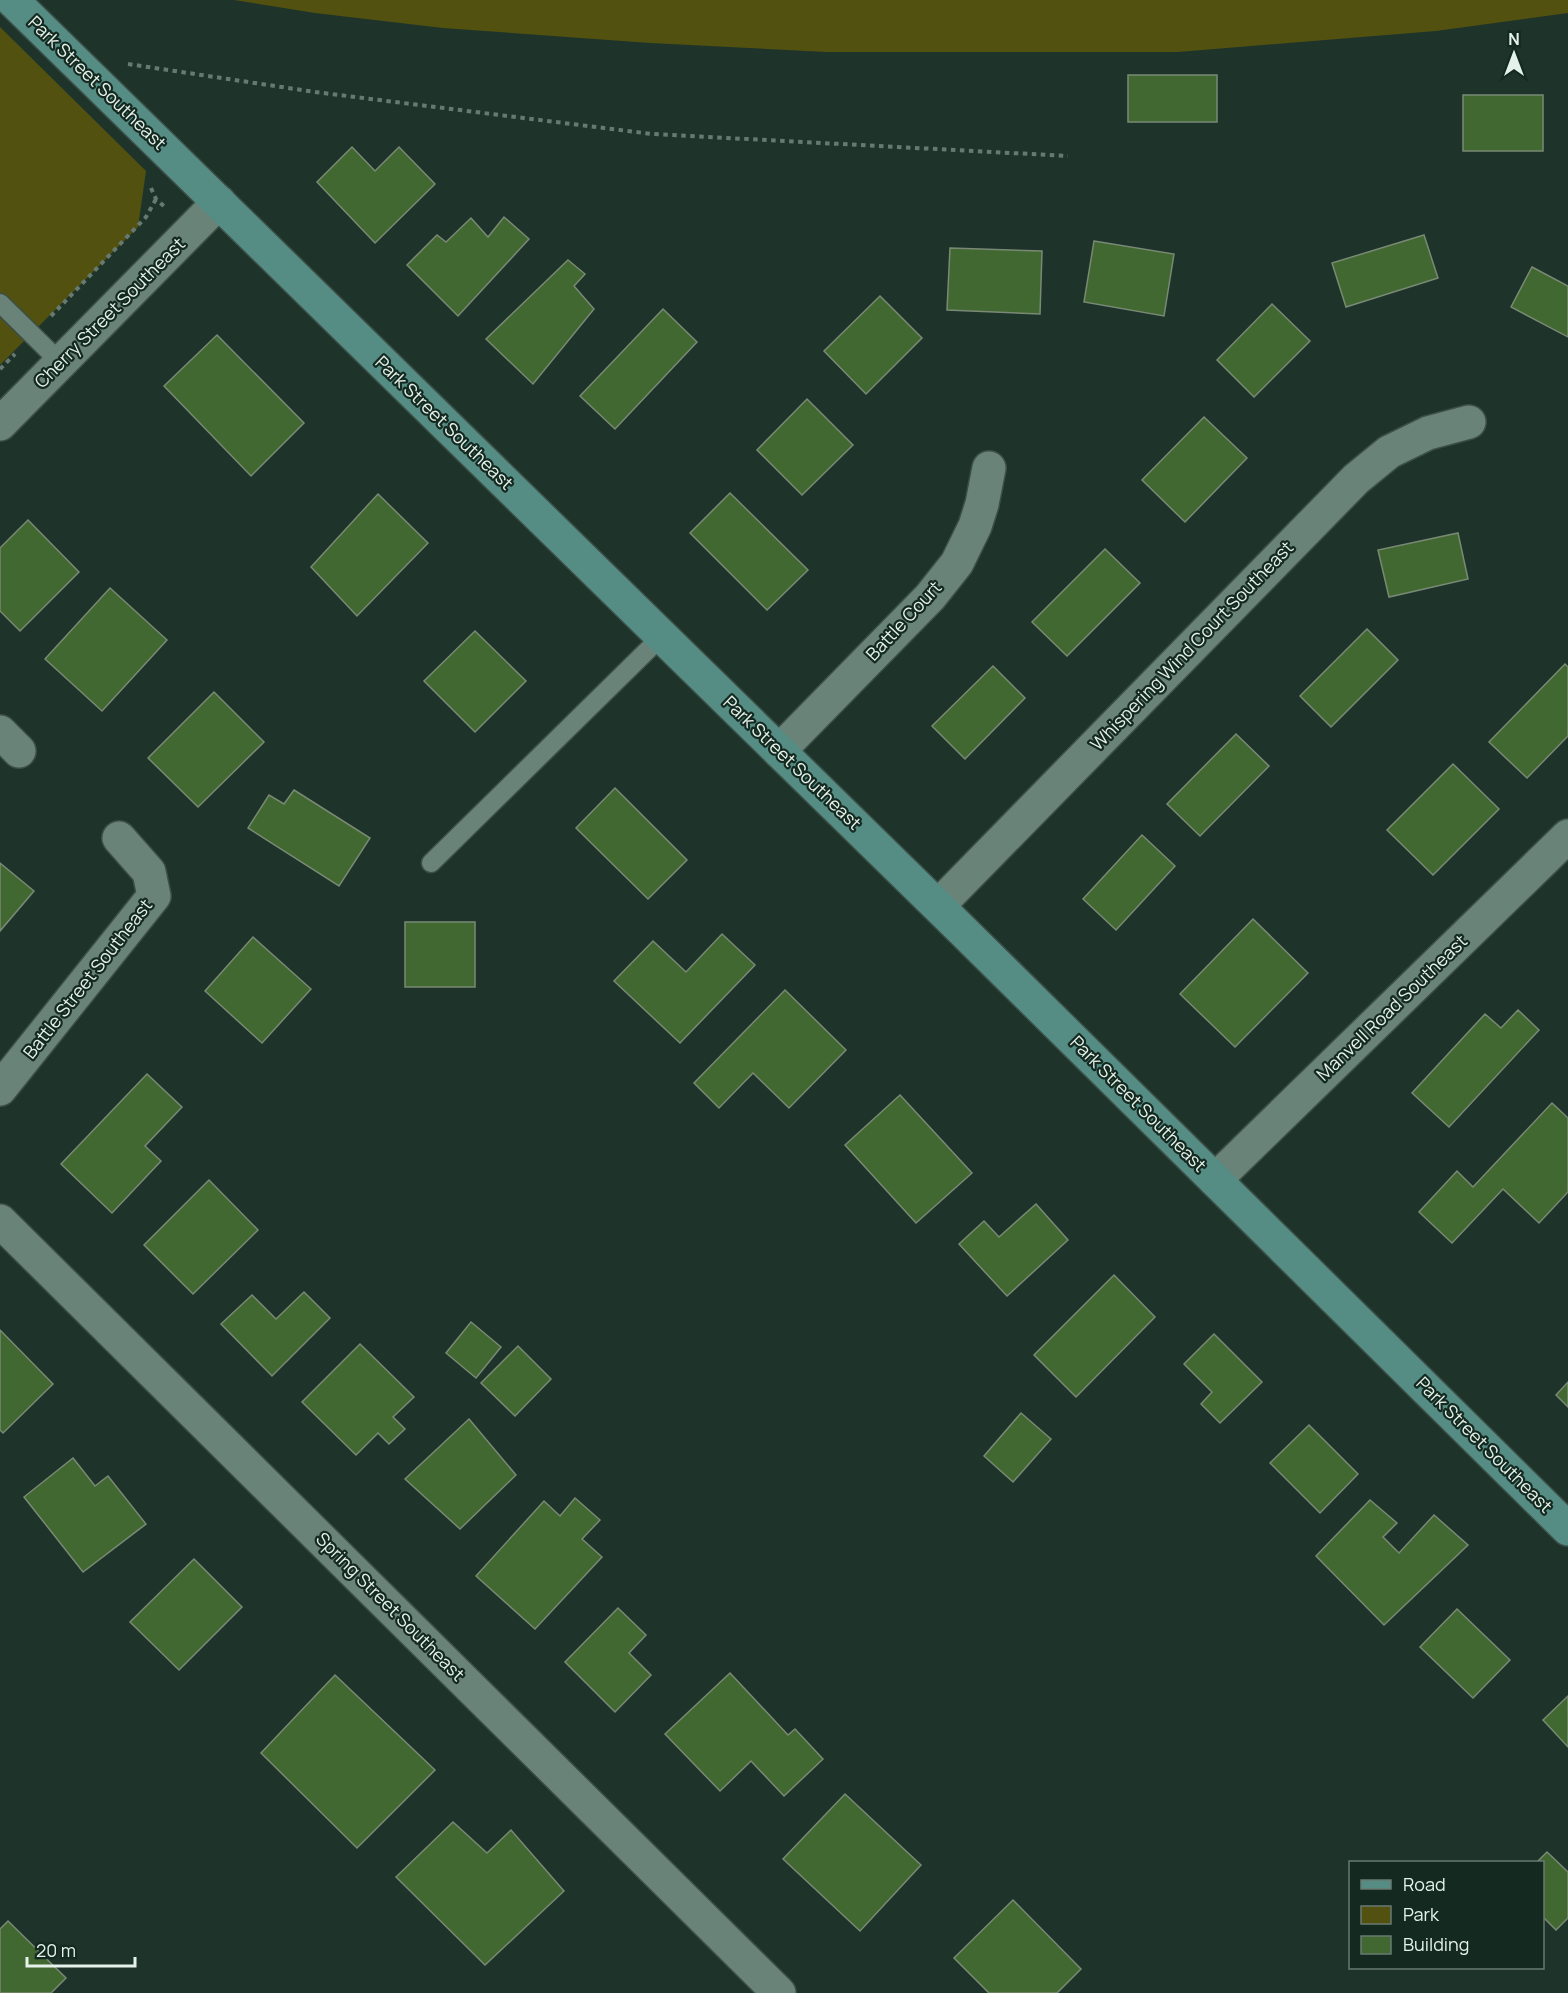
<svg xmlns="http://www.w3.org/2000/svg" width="1568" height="1993" font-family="Manrope,sans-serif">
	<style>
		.green { fill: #525110 }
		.building { fill: #406830; stroke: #7a8975; stroke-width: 1.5 }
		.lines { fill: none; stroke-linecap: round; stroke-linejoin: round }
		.service-casing { stroke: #3c4f47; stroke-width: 21 }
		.minor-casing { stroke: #3c4f47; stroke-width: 36 }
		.secondary-casing { stroke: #3c4f47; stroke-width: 36 }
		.path { stroke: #677a71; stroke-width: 4; stroke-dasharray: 4.5 4.5; stroke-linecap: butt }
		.service { stroke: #6a8378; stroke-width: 18 }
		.minor { stroke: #6a8378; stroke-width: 33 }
		.secondary { stroke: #558c84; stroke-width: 33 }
		.labels { text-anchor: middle; stroke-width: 4.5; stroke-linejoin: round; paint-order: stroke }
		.street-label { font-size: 18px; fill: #e5f2ec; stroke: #142a21 }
	</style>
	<rect width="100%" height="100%" fill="#1e342a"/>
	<!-- green -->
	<g class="green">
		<polygon points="234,0 1568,0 1568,13 1436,31 1178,52 826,52 650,43 443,28 315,13"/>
		<polygon points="0,27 146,171 138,227 0,365"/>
	</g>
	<!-- building -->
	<g class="building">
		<rect x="1128" y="75" width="89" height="47"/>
		<rect x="1463" y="95" width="80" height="56"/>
		<polygon points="352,147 375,171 399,147 435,184 375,243 317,182"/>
		<polygon points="504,217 529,239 458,316 407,265 437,235 446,242 471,218 488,237"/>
		<polygon points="1424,235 1438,278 1346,307 1332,263"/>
		<polygon points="1094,241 1174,254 1164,316 1084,302"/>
		<polygon points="950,248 1042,251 1040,314 947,310"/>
		<polygon points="568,260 585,274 574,286 594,309 533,384 486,339"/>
		<polygon points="1532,267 1568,286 1568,337 1511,307"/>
		<polygon points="880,296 922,338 866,394 824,351"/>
		<polygon points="1272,304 1310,341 1254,397 1217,360"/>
		<polygon points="663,309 697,342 615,429 580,396"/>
		<polygon points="217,335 304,423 251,476 164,386"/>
		<polygon points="807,399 853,445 802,495 757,450"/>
		<polygon points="1204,417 1247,458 1185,522 1142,480"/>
		<polygon points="730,493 808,570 767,610 690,533"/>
		<polygon points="378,494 428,543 357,616 311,567"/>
		<polygon points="28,520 79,572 20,631 0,611 0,548"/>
		<polygon points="1458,533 1468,579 1389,597 1378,550"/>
		<polygon points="1105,549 1140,583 1067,656 1032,622"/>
		<polygon points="110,588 167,640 102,711 45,659"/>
		<polygon points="1367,629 1398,660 1331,727 1300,696"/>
		<polygon points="475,631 526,681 475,732 424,681"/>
		<polygon points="1565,664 1568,667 1568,736 1527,778 1489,742"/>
		<polygon points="993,666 1025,698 965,759 932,726"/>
		<polygon points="214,692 264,742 198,807 148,758"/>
		<polygon points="1236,734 1269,766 1200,836 1167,804"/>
		<polygon points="1453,764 1499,809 1433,875 1387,830"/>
		<polygon points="615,788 687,860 648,899 576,828"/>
		<polygon points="294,790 370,838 339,886 248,828 269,795 284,804"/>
		<polygon points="1142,835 1175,866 1116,930 1083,899"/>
		<polygon points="0,863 34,891 0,931"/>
		<polygon points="1253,919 1308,973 1235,1047 1180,994"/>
		<rect x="405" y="922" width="70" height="65"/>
		<polygon points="722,934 755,965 680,1043 614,981 653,941 686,972"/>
		<polygon points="253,937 311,989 262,1043 205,991"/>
		<polygon points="785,990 846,1050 789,1108 753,1073 719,1108 694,1083"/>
		<polygon points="1518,1010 1539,1030 1449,1127 1412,1093 1485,1014 1501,1028"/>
		<polygon points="147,1074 182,1107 145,1146 161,1161 112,1213 61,1164"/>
		<polygon points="900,1095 972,1173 916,1223 845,1145"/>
		<polygon points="1552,1103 1568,1118 1568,1192 1539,1223 1503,1189 1452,1243 1419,1212 1457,1171 1473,1187"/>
		<polygon points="209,1180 258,1230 193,1294 144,1245"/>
		<polygon points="1036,1204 1068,1240 1007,1296 959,1244 984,1221 999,1237"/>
		<polygon points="1114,1275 1155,1317 1076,1397 1034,1355"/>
		<polygon points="304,1292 330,1318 272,1376 221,1324 252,1295 276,1319"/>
		<polygon points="471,1322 501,1347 476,1378 446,1353"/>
		<polygon points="0,1330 53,1384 3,1433 0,1430"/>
		<polygon points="1214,1334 1262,1382 1220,1423 1201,1404 1212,1392 1184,1364"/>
		<polygon points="360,1344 414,1397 393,1417 405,1429 389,1444 378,1433 356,1455 302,1402"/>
		<polygon points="518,1346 551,1379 515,1416 481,1383"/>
		<polygon points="1568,1382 1568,1407 1556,1395"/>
		<polygon points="1021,1413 1051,1439 1013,1482 984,1456"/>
		<polygon points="469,1419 516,1475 460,1529 405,1479"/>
		<polygon points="1309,1425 1358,1474 1320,1513 1270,1463"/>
		<polygon points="73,1458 95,1486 108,1476 146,1524 83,1572 24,1497"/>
		<polygon points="575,1498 600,1520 582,1539 602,1557 535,1629 476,1576 544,1501 560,1516"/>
		<polygon points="1370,1500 1397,1523 1383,1537 1399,1553 1434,1515 1468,1545 1384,1625 1316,1556"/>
		<polygon points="194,1559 242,1607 179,1670 130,1622"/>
		<polygon points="618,1608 646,1635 629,1653 651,1675 615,1712 565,1662"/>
		<polygon points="1457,1609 1510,1660 1473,1698 1420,1647"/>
		<polygon points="730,1673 788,1735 795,1729 823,1759 784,1796 751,1761 720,1791 665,1734"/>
		<polygon points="335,1675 435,1770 357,1848 261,1753"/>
		<polygon points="1568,1696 1568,1747 1543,1720"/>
		<polygon points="845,1794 921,1865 860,1931 783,1859"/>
		<polygon points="453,1822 487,1853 511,1830 564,1891 485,1965 396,1877"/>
		<polygon points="1547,1852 1568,1872 1568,1918 1556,1930 1542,1916 1542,1862 1537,1862"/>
		<polygon points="1013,1900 1081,1969 1057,1993 989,1993 954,1958"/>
		<polygon points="8,1921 66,1978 51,1993 0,1993 0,1929"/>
	</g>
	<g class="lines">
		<!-- service casing -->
		<g class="service-casing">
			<g id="service">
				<polyline points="0,303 61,363"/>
				<polyline points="431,863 662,636"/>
			</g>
		</g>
		<!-- minor casing -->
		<g class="minor-casing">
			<g id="minor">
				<polyline points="0,424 219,202"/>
				<polyline points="0,732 19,751"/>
				<polyline points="779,751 930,597 957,563 975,526 982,504 989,468"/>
				<polyline points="938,906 1356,479 1389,452 1428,433 1469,422"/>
				<polyline points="0,1089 154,896 149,872 119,838"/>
				<polyline points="1215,1180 1568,836"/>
				<polyline points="0,1221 779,1993"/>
			</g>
		</g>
		<!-- secondary casing -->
		<g class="secondary-casing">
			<polyline id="secondary" points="12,0 963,931 1568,1529"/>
		</g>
		<!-- path -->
		<g class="path">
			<polyline points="128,64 315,92 652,134 1068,156"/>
			<polyline points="151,188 156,199 166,208"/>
			<polyline points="51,316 146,217 156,199"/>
			<polyline points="0,369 15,354"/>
		</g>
		<!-- service -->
		<use href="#service" class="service"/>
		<!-- minor -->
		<use href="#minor" class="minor"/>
		<!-- secondary -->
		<use href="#secondary" class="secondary"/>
	</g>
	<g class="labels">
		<!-- street labels -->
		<g class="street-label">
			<text transform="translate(97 83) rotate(44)" y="6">Park Street Southeast</text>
			<text transform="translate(110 313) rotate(-45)" y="6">Cherry Street Southeast</text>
			<text transform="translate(444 423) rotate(44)" y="6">Park Street Southeast</text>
			<text transform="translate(904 621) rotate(-47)" y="6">Battle Court</text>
			<text transform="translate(1192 646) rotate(-46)" y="6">Whispering Wind Court Southeast</text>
			<text transform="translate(792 763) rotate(44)" y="6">Park Street Southeast</text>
			<text transform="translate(88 979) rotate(-52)" y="6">Battle Street Southeast</text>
			<text transform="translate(1392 1008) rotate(-44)" y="6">Manvell Road Southeast</text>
			<text transform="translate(1138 1104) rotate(45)" y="6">Park Street Southeast</text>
			<text transform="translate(1484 1445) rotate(45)" y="6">Park Street Southeast</text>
			<text transform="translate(390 1607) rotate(45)" y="6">Spring Street Southeast</text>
		</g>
	</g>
	<!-- legend -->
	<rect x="1349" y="1861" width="195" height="108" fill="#142a21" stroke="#687a72" stroke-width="1.5"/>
	<rect x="1361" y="1880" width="30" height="9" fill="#558c84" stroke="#687a72" stroke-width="1.5"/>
	<text x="1403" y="1891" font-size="18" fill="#e5f2ec">Road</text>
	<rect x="1361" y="1906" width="30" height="18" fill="#525110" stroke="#687a72" stroke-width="1.5"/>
	<text x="1403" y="1921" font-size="18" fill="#e5f2ec">Park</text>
	<rect x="1361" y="1936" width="30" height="18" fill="#406830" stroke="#687a72" stroke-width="1.5"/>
	<text x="1403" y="1951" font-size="18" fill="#e5f2ec">Building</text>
	<!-- north arrow -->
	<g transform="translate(1514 54)" stroke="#142a21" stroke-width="4.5" paint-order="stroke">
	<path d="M0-4.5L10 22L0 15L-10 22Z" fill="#e5f2ec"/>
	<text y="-9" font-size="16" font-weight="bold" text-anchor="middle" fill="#e5f2ec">N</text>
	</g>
	<!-- scale -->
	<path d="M27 1957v9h108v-9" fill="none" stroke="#e5f2ec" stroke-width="3"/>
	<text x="36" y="1957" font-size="18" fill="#e5f2ec" stroke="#142a21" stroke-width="4.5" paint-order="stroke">20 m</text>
</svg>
